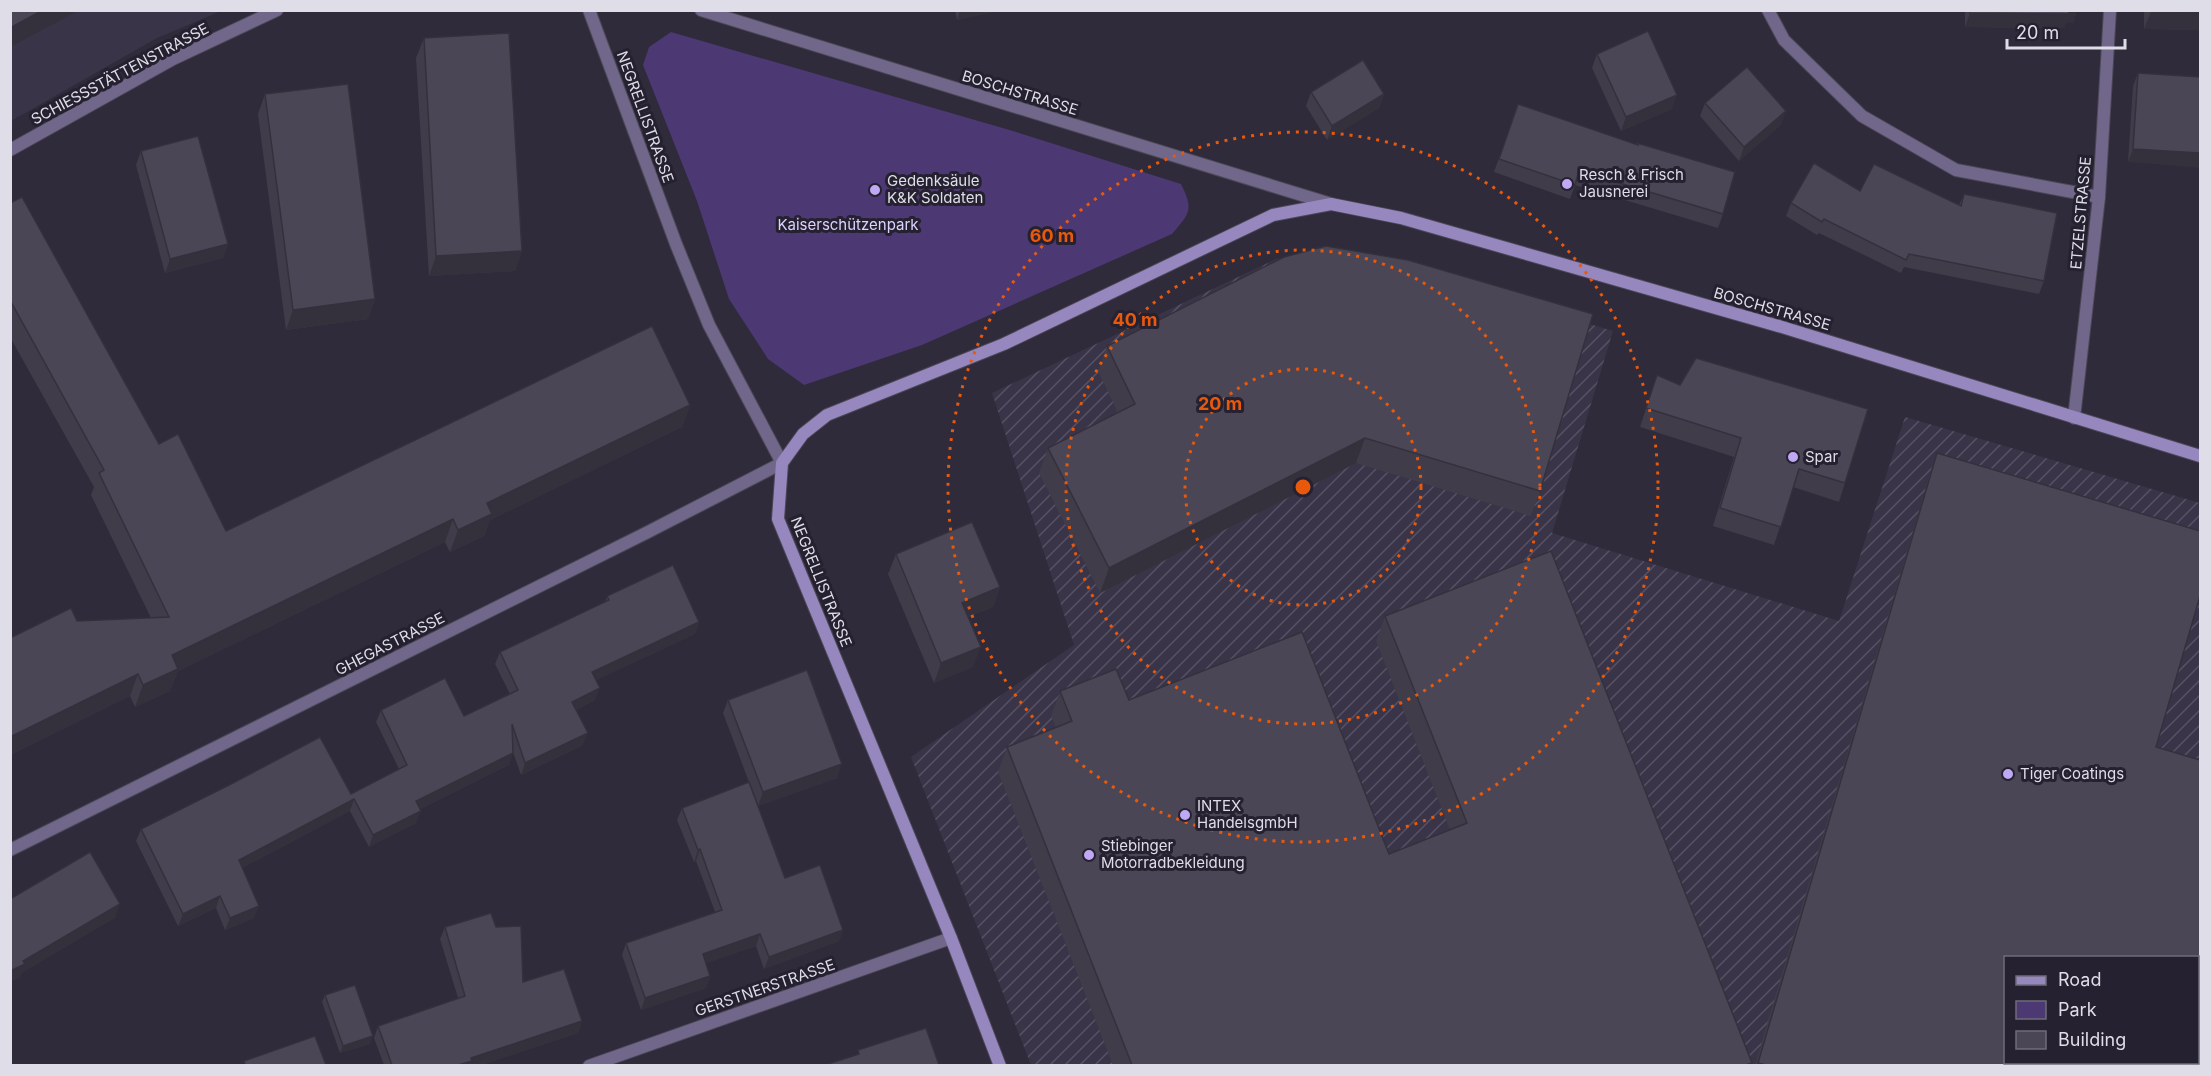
<svg xmlns="http://www.w3.org/2000/svg" width="2211" height="1076" font-family="Inter,sans-serif">
	<style>
		.built { fill: #3a3449 }
		.industrial { fill: url(#industrial-furrows); fill-rule: evenodd }
		.park { fill: #4c3872 }
		.lines { fill: none; stroke-linecap: round; stroke-linejoin: round }
		.minor-casing { stroke: #4b4756; stroke-width: 14 }
		.secondary-casing { stroke: #4b4756; stroke-width: 14 }
		.minor { stroke: #71678a; stroke-width: 12 }
		.secondary { stroke: #9787bf; stroke-width: 12 }
		.wall { fill: #403c4a }
		.shaded-wall { fill: #34313c }
		.building { fill: #4b4656; stroke: #34313c; stroke-width: 1.5; fill-rule: evenodd }
		.ring { fill: none; stroke: #e8590c; stroke-width: 3; stroke-dasharray: 3 6 }
		.poi-dot { fill: #bfa9f4; stroke: #252130; stroke-width: 2 }
		.labels { text-anchor: middle; stroke-width: 6; stroke-linejoin: round; paint-order: stroke }
		.street-label { font-size: 15px; fill: #dfdde7; stroke: #252130 }
		.poi-label { font-size: 15px; fill: #dfdde7; stroke: #252130; text-anchor: start }
		.park-label { font-size: 15px; fill: #ded2fe; stroke: #252130 }
		.centre { fill: #e8590c; stroke: #252130; stroke-width: 3 }
		.ring-label { font-size: 18px; text-anchor: middle; font-weight: bold; fill: #e8590c; stroke: #252130; stroke-width: 6; stroke-linejoin: round; paint-order: stroke }
	</style>
	<defs>
		<pattern id="industrial-furrows" width="10" height="10" patternUnits="userSpaceOnUse" patternTransform="scale(1.5)"><rect width="10" height="10" fill="#3a3449"/><path d="M-1 1l2-2M0 10L10 0M9 11l2-2" fill="none" stroke="#565163"/></pattern>
	</defs>
	<rect width="100%" height="100%" fill="#2f2b3a"/>
	<!-- built -->
	<polygon class="built" points="11,11 221,11 157,38 11,121"/>
	<!-- industrial -->
	<path class="industrial" d="M1350 251 1613 331 1552 533 1839 621 1905 417 2200 503V1065H1031L911 757 1074 645 992 393 1276 259ZM2006 958H2198V1062H2006Z"/>
	<!-- park -->
	<path class="park" d="M671 32 1013 131 1181 184C1194 210 1190 213 1172 234L922 345 804 385 768 359 729 299 697 201 643 65 649 47Z"/>
	<g class="lines">
		<!-- minor casing -->
		<g class="minor-casing">
			<g id="minor">
				<polyline points="701,10 1331,204"/>
				<polyline points="1768,10 1784,40 1862,116 1956,170 2099,197"/>
				<polyline points="10,150 173,59 277,10"/>
				<polyline points="2074,418 2099,197 2110,10"/>
				<polyline points="10,850 646,533 782,463 709,325 676,244 589,10"/>
				<polyline points="589,1066 951,938"/>
			</g>
		</g>
		<!-- secondary casing -->
		<g class="secondary-casing">
			<polyline id="secondary" points="1000,1066 951,938 778,519 782,463 803,434 827,415 1004,344 1273,215 1331,204 1401,218 1782,327 2200,456"/>
		</g>
		<!-- minor -->
		<use href="#minor" class="minor"/>
		<!-- secondary -->
		<use href="#secondary" class="secondary"/>
	</g>
	<!-- wall -->
	<g class="wall">
		<polygon points="955,10 1001,10 957,20"/>
		<polygon points="1965,10 2077,10 2073,23 2066,23 2064,28 1965,27"/>
		<polygon points="2144,10 2200,10 2200,30 2144,29"/>
		<polygon points="424,38 522,251 515,271 429,276 416,58"/>
		<polygon points="1597,54 1672,109 1621,131 1592,68"/>
		<polygon points="2138,73 2200,77 2128,162 2133,86"/>
		<polygon points="1311,92 1384,94 1379,108 1327,140 1306,106"/>
		<polygon points="265,94 375,299 368,319 286,330 258,114"/>
		<polygon points="1705,103 1781,125 1739,161 1700,116"/>
		<polygon points="1518,104 1637,145 1637,143 1723,214 1718,228 1575,185 1570,199 1494,172"/>
		<polygon points="141,151 228,244 223,258 165,273 136,165"/>
		<polygon points="1860,191 1959,205 1964,194 2044,281 2039,294 1904,267 1901,273 1819,233 1817,235 1786,216 1791,203"/>
		<polygon points="10,203 159,444 226,531 690,405 682,427 490,520 484,536 450,552 445,542 178,671 170,691 135,707 130,696 10,755 10,638 77,621 151,618 91,495 94,487 10,337"/>
		<polygon points="1107,346 1540,491 1531,516 1356,463 1100,593 1039,473 1048,448 1118,413 1098,371"/>
		<polygon points="1657,375 1845,483 1839,502 1793,487 1774,545 1713,526 1734,457 1640,427"/>
		<polygon points="1937,453 2156,747 2200,1065 1755,1065 1930,473"/>
		<polygon points="896,554 1000,587 993,607 968,617 973,667 934,683 888,574"/>
		<polygon points="607,596 699,622 695,634 596,680 595,700 576,710 583,745 521,775 513,752 509,765 420,809 416,823 369,847 350,811 242,868 254,918 225,930 216,908 178,926 136,841 141,829 351,794 399,769 376,722 381,710 464,716 510,694 495,664 500,652 605,602"/>
		<polygon points="1385,616 1751,1065 1113,1065 998,772 1007,747 1056,728 1051,716 1060,691 1129,700 1389,854 1450,830 1376,641"/>
		<polygon points="728,700 837,778 758,806 785,878 843,930 839,941 764,969 756,946 706,963 710,976 706,988 641,1010 622,955 626,943 715,912 696,861 694,862 677,820 682,808 749,782 723,713"/>
		<polygon points="445,927 496,927 523,982 582,1021 578,1033 481,1065 384,1065 374,1038 378,1026 458,998 440,939"/>
		<polygon points="325,995 370,1044 340,1053 322,1002"/>
	</g>
	<!-- shaded-wall -->
	<g class="shaded-wall">
		<polygon points="43,10 80,10 10,47 10,28"/>
		<polygon points="960,10 1001,10 957,20"/>
		<polygon points="2077,10 2073,23 2066,23 2064,28 1965,27 1970,13"/>
		<polygon points="2151,11 2200,12 2200,30 2144,29"/>
		<polygon points="1384,94 1379,108 1327,140 1332,126"/>
		<polygon points="1677,95 1672,109 1621,131 1626,117"/>
		<polygon points="1786,111 1781,125 1739,161 1744,147"/>
		<polygon points="2133,149 2200,153 2200,168 2128,162"/>
		<polygon points="228,244 223,258 165,273 170,259"/>
		<polygon points="522,251 515,271 429,276 436,256"/>
		<polygon points="375,299 368,319 286,330 293,310"/>
		<polygon points="690,405 682,427 490,520 484,536 450,552 458,530 487,503"/>
		<polygon points="1365,438 1356,463 1100,593 1109,568"/>
		<polygon points="453,519 445,542 178,671 170,691 135,707 143,685 172,655"/>
		<polygon points="1000,587 993,607 955,623 962,603"/>
		<polygon points="699,622 695,634 588,684 592,672"/>
		<polygon points="981,647 973,667 934,683 941,663"/>
		<polygon points="138,674 130,696 10,755 10,737"/>
		<polygon points="600,688 595,700 568,714 572,702"/>
		<polygon points="588,733 583,745 521,775 525,763"/>
		<polygon points="513,753 509,765 411,813 416,801"/>
		<polygon points="842,764 837,778 758,806 763,792"/>
		<polygon points="354,799 350,811 235,872 239,860"/>
		<polygon points="421,811 416,823 369,847 373,835"/>
		<polygon points="700,849 696,861 694,862 698,850"/>
		<polygon points="220,896 216,908 178,926 183,914"/>
		<polygon points="120,904 115,918 22,973 20,978 10,982 10,971 23,961"/>
		<polygon points="259,906 254,918 225,930 230,918"/>
		<polygon points="843,930 839,941 764,969 769,957"/>
		<polygon points="760,934 756,946 699,966 703,954"/>
		<polygon points="710,976 706,988 641,1010 645,998"/>
		<polygon points="582,1021 578,1033 481,1065 458,1065 471,1058"/>
		<polygon points="373,1036 370,1044 340,1053 343,1046"/>
	</g>
	<!-- building -->
	<g class="building">
		<polygon points="10,10 43,10 10,28"/>
		<polygon points="1970,10 2069,10 2069,14 1970,13"/>
		<polygon points="2200,10 2200,12 2151,11 2151,10"/>
		<polygon points="1648,31 1677,95 1626,117 1597,54"/>
		<polygon points="509,33 522,251 436,256 424,38"/>
		<polygon points="1363,60 1384,94 1332,126 1311,92"/>
		<polygon points="1747,67 1786,111 1744,147 1705,103"/>
		<polygon points="2138,73 2200,77 2200,153 2133,149"/>
		<polygon points="348,84 375,299 293,310 265,94"/>
		<polygon points="1518,104 1638,145 1637,143 1735,172 1723,214 1579,171 1575,185 1499,159"/>
		<polygon points="198,136 228,244 170,259 141,151"/>
		<polygon points="1814,163 1860,191 1874,164 1961,206 1964,194 2057,213 2044,281 1909,254 1906,260 1824,219 1822,222 1791,203"/>
		<polygon points="22,197 159,444 178,434 226,531 652,326 690,405 487,503 492,514 458,530 453,519 172,655 178,669 143,685 138,674 10,737 10,638 71,608 77,621 169,617 99,473 104,470 10,300 10,203"/>
		<polygon points="1326,246 1408,260 1593,314 1540,491 1365,438 1109,568 1048,448 1135,404 1107,346 1284,257"/>
		<polygon points="1696,358 1868,409 1845,483 1799,469 1781,527 1720,508 1741,438 1646,408 1657,375 1680,385"/>
		<path d="M1937 453 2200 531V596L2156 747 2200 760V1065H1766L1758 1063ZM2006 957H2198V1062H2006Z"/>
		<polygon points="972,522 1000,587 962,603 981,647 941,663 896,554"/>
		<polygon points="1551,551 1752,1063 1746,1065 1132,1065 1007,747 1072,721 1060,691 1116,669 1129,700 1302,632 1389,854 1467,823 1385,616"/>
		<polygon points="673,565 699,622 592,672 600,688 572,702 588,733 525,763 512,724 513,753 416,801 421,811 373,835 354,799 239,860 259,906 230,918 220,896 183,914 141,829 233,783 320,737 351,794 407,765 381,710 445,678 464,716 518,690 500,652 609,600 607,596"/>
		<polygon points="807,670 842,764 763,792 728,700"/>
		<polygon points="749,782 785,878 820,865 843,930 769,957 760,934 703,954 710,976 645,998 626,943 722,910 700,849 698,850 682,808"/>
		<polygon points="90,852 120,904 23,961 25,964 10,971 10,899"/>
		<polygon points="491,913 496,927 521,926 523,982 564,969 582,1021 471,1058 472,1061 458,1065 392,1065 378,1026 465,996 445,927"/>
		<polygon points="355,985 373,1036 343,1046 325,995"/>
		<polygon points="926,1028 939,1065 825,1065 859,1054 858,1050"/>
		<polygon points="315,1036 326,1065 245,1065 244,1061"/>
	</g>
	<!-- distance rings -->
	<g class="ring">
		<circle cx="1303" cy="487" r="118"/>
		<circle cx="1303" cy="487" r="237"/>
		<circle cx="1303" cy="487" r="355"/>
	</g>
	<!-- markers -->
	<g class="poi-dot">
		<circle cx="1567" cy="184" r="6"/>
		<circle cx="875" cy="190" r="6"/>
		<circle cx="1793" cy="457" r="6"/>
		<circle cx="2008" cy="774" r="6"/>
		<circle cx="1185" cy="815" r="6"/>
		<circle cx="1089" cy="855" r="6"/>
	</g>
	<g class="labels">
		<!-- street labels -->
		<g class="street-label">
			<text transform="translate(120 74) rotate(-28)" y="5">SCHIESSSTÄTTENSTRASSE</text>
			<text transform="translate(1020 93) rotate(17)" y="5">BOSCHSTRASSE</text>
			<text transform="translate(645 117) rotate(70)" y="5">NEGRELLISTRASSE</text>
			<text transform="translate(2081 213) rotate(-85)" y="5">ETZELSTRASSE</text>
			<text transform="translate(1772 309) rotate(16)" y="5">BOSCHSTRASSE</text>
			<text transform="translate(821 582) rotate(68)" y="5">NEGRELLISTRASSE</text>
			<text transform="translate(390 644) rotate(-27)" y="5">GHEGASTRASSE</text>
			<text transform="translate(765 988) rotate(-19)" y="5">GERSTNERSTRASSE</text>
		</g>
		<!-- poi labels -->
		<g class="poi-label">
			<text x="1579" y="180">Resch &amp; Frisch<tspan x="1579" dy="17">Jausnerei</tspan></text>
			<text x="887" y="186">Gedenksäule<tspan x="887" dy="17">K&amp;K Soldaten</tspan></text>
			<text x="1805" y="462">Spar</text>
			<text x="2020" y="779">Tiger Coatings</text>
			<text x="1197" y="811">INTEX<tspan x="1197" dy="17">HandelsgmbH</tspan></text>
			<text x="1101" y="851">Stiebinger<tspan x="1101" dy="17">Motorradbekleidung</tspan></text>
		</g>
		<!-- park labels -->
		<g class="park-label">
			<text x="848" y="230">Kaiserschützenpark</text>
		</g>
	</g>
	<circle cx="1303" cy="487" r="9" class="centre"/>
	<g class="ring-label">
		<text x="1052" y="242">60 m</text>
		<text x="1135" y="326">40 m</text>
		<text x="1220" y="410">20 m</text>
	</g>
	<!-- border -->
	<rect width="2211" height="1076" fill="none" stroke="#dfdde7" stroke-width="24"/>
	<!-- legend -->
	<rect x="2004" y="956" width="195" height="108" fill="#252130" stroke="#6f6c79" stroke-width="1.5"/>
	<rect x="2016" y="976" width="30" height="9" fill="#9787bf" stroke="#6f6c79" stroke-width="1.5"/>
	<text x="2058" y="986" font-size="18" fill="#dfdde7">Road</text>
	<rect x="2016" y="1001" width="30" height="18" fill="#4c3872" stroke="#6f6c79" stroke-width="1.5"/>
	<text x="2058" y="1016" font-size="18" fill="#dfdde7">Park</text>
	<rect x="2016" y="1031" width="30" height="18" fill="#4b4656" stroke="#6f6c79" stroke-width="1.5"/>
	<text x="2058" y="1046" font-size="18" fill="#dfdde7">Building</text>
	<!-- scale -->
	<path d="M2007 39v9h118v-9" fill="none" stroke="#dfdde7" stroke-width="3"/>
	<text x="2016" y="39" font-size="18" fill="#dfdde7" stroke="#252130" stroke-width="4.5" paint-order="stroke">20 m</text>
</svg>
